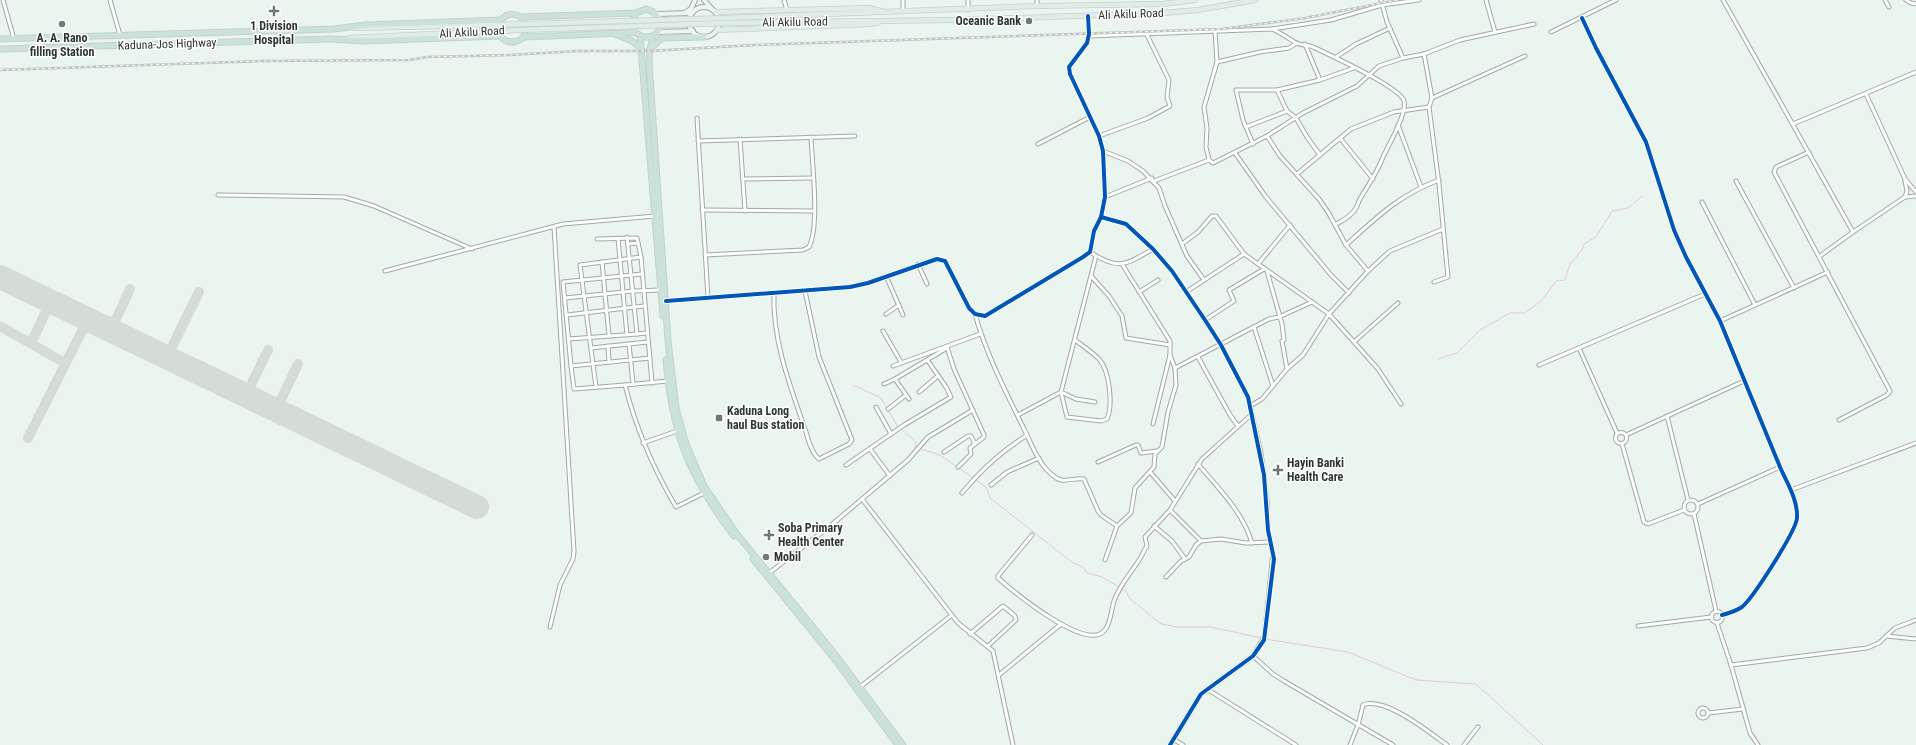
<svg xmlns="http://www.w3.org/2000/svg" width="1916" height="745" font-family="'Roboto Condensed',sans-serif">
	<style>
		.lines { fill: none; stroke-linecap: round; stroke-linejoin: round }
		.stream { stroke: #e9c4e3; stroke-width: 1 }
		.taxiway { stroke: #d5dcd8; stroke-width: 10 }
		.runway { stroke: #d5dcd8; stroke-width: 24 }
		.street-casing { stroke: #a1a9a5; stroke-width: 5 }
		.secondary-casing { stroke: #a1a9a5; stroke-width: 6 }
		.primary-casing { stroke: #cacfcc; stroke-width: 6 }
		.highway-casing { stroke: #cacfcc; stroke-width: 7 }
		.street { stroke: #fcfefd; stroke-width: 3 }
		.secondary { stroke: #edf5f3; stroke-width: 4 }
		.primary { stroke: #dfede8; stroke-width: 4.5 }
		.highway { stroke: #cbe2dc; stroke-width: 5 }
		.rail-casing { stroke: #c0c3c1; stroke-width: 2.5 }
		.rail { stroke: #fff; stroke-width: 1; stroke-dasharray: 3; stroke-linecap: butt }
		.primary-bridge-casing { stroke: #cacfcc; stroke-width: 6; stroke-linecap: butt }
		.primary-bridge { stroke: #dfede8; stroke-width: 4.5 }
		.cycleway-casing { stroke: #fff; stroke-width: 6 }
		.cycleway { stroke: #0057b8; stroke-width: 4 }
		.poi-dot { fill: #707974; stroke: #fff; stroke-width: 1.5 }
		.labels { text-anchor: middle; stroke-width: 3; stroke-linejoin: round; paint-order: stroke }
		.street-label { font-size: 12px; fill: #2e3632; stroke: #fff }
		.poi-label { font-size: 12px; font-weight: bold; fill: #2e3632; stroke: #fff; text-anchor: start }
	</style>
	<rect width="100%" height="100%" fill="#eaf5f0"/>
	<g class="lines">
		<!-- stream -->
		<g class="stream">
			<polyline points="1438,359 1457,353 1480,330 1510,313 1525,313 1542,300 1556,281 1565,280 1570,264 1582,250 1584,244 1596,237 1612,211 1628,208 1642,196"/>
			<polyline points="853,385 881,398 898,427"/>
			<polyline points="901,429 916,442 915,447 940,455 973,478"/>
			<polyline points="976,480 986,487 990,498 1073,563 1083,567 1087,573 1102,577 1119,587"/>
			<polyline points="1122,589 1127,592 1129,598 1161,624 1177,627 1210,627 1262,638"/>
			<polyline points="1265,639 1348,652 1416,680 1476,684 1543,745"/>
		</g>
		<!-- taxiway -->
		<g class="taxiway">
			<polyline points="0,326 65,363"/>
			<polyline points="111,330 130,289"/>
			<polyline points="31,343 51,301"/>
			<polyline points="167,357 199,292"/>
			<polyline points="246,395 268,350"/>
			<polyline points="276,410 298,364"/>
			<polyline points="28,438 88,319"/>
		</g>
		<!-- runway -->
		<polyline class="runway" points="0,277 477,507"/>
		<!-- street casing -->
		<g class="street-casing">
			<g id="street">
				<polyline points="3,0 14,39"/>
				<polyline points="110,0 120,35"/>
				<polyline points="784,0 787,10"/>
				<polyline points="903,0 903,11"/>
				<polyline points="968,0 968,10"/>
				<polyline points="1037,0 1037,6"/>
				<polyline points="1381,0 1387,22 1403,58"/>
				<polyline points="1486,0 1495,32"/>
				<polyline points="1723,0 1853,232 1905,197 1916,196"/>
				<polyline points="1885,0 1889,7"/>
				<polyline points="1906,0 1911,3 1916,4"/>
				<path d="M1582 18 1596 48 1646 142 1674 230 1686 257 1720 321 1780 467C1787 483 1798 500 1797 518 1796 531 1753 598 1742 607 1736 611 1730 613 1722 615"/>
				<polyline points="1272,29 1331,20 1382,5 1419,0"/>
				<polyline points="1551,32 1616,0"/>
				<path d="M1089 36 1272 29C1281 33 1288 38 1296 43 1300 45 1308 45 1313 47 1328 54 1401 88 1404 101 1407 114 1389 144 1383 157 1377 173 1368 185 1360 199 1358 202 1358 205 1356 208 1352 216 1343 220 1335 225"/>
				<polyline points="1305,44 1320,80"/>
				<polyline points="1424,54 1432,98 1429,107 1439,184 1448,277 1434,282"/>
				<polyline points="1336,57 1356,44 1390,28"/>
				<polyline points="1217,62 1260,52 1289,48 1297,43"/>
				<polyline points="1277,90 1287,111 1296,118 1307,137 1320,155"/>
				<polyline points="1866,94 1905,179 1916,192"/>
				<polyline points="1432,98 1525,56"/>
				<polyline points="697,118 708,298"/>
				<polyline points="1793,124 1916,72"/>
				<polyline points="1398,125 1421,187"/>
				<polyline points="1246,127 1287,111"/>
				<polyline points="1099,136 1148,118 1170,106 1167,97 1169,80 1147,35"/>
				<polyline points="1267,136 1280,156 1319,199 1328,212 1346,245 1368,271"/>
				<polyline points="1340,138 1373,179"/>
				<polyline points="740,139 745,211"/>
				<polyline points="698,141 855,136"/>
				<polyline points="1038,144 1090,117"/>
				<polyline points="1253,144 1243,120 1236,90 1277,90 1320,80 1354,68"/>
				<polyline points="1103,151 1128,161 1143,171 1159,188 1165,206 1187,256 1204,280"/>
				<polyline points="1809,152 1776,167 1774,172 1890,391 1887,395 1839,420"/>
				<polyline points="1235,153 1266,197 1331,275 1349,293"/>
				<polyline points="1209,160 1206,147 1207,128 1204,107 1217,62 1215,31"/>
				<polyline points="1297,174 1351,129 1394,112 1429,107"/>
				<polyline points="743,179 813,178"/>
				<polyline points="1154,181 1209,160 1213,163 1267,136 1303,113 1357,86 1379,66 1403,58 1424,54 1460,40 1534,24"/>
				<polyline points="1736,181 1794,288"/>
				<polyline points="1905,181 1907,191 1905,197"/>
				<polyline points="218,195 344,197 374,206 472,249"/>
				<polyline points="1105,197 1152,178"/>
				<polyline points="1702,202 1755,305"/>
				<polyline points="702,210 814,211"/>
				<polyline points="1101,217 1126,224 1153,249 1172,271 1221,345 1248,397 1261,453 1267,500 1268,530 1273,553 1264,638"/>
				<polyline points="627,237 637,334 647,333"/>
				<polyline points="618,238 627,335"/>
				<polyline points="597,239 637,238 641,257 652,383"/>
				<polyline points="628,244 638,243"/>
				<polyline points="1182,244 1198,232 1212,216 1216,216 1244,254 1329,314 1378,369 1401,404"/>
				<path d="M1346 245C1377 217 1399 195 1439 180"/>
				<path d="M1090 252C1119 271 1125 265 1153 249"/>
				<path d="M705 255 803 250 809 247C820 225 812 164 811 137"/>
				<polyline points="1820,256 1853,232"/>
				<polyline points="602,262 609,336"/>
				<polyline points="918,264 927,284"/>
				<polyline points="1122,264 1170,341 1170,355 1153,424"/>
				<polyline points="1258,264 1290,225"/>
				<polyline points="385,271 563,224 655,216"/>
				<polyline points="1267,271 1282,324 1284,340 1282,341 1287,369"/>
				<polyline points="642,274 563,282 571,366 650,358"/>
				<polyline points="886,276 903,315"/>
				<polyline points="1091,276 1109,296 1122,316 1126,338 1170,345"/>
				<polyline points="1139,292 1158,280"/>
				<polyline points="1186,292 1244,254"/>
				<path d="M774 293C772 339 790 386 805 429 808 438 811 453 819 459L849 444 852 440 819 357 805 291"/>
				<polyline points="565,298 633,291 661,290"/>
				<polyline points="666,301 850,287 868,283 937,259 945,261 969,308 975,314 985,316 1083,257 1090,252 1094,231 1101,217 1105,197 1103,151 1099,136 1070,74 1069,67 1087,43 1089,34 1088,16"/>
				<polyline points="886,314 899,305"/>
				<path d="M975 314C986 354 1006 392 1024 429 1032 445 1039 466 1055 477 1063 484 1075 477 1084 479L1098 511 1101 515 1117 526"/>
				<polyline points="567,315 644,306"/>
				<polyline points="1205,320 1234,301 1229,290 1264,269"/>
				<polyline points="1720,321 1828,272"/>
				<polyline points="1254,327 1273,386"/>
				<polyline points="883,331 901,362"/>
				<polyline points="569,339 637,334"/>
				<path d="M1075 340C1083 346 1092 352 1099 359 1110 371 1113 406 1107 419L1101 421 1067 417 1061 392 1096 256"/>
				<polyline points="1355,341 1398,303"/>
				<polyline points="629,344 633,384"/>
				<polyline points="608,346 609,362"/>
				<polyline points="591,348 648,342"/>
				<polyline points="1579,348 1617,433"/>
				<polyline points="1198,357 1230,415 1238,426"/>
				<polyline points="1539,365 1705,294"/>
				<polyline points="571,366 574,389 625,385"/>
				<polyline points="893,366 980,334"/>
				<polyline points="1175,368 1269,319 1279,317 1312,302"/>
				<path d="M668 381 625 385C636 429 653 468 676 507L704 493"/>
				<polyline points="884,384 895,379"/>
				<polyline points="596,387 580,265 641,257"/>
				<polyline points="919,392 938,376"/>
				<polyline points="909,399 895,379 947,348"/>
				<polyline points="1250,406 1262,399 1287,369 1303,355 1329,314 1368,271 1390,251 1443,229"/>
				<polyline points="876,407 891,434"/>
				<polyline points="888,409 906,395"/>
				<polyline points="1018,415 1061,392 1076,399 1095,402"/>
				<polyline points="1667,416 1688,500"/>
				<circle cx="1621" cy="438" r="5.5"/>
				<polyline points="1626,435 1744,381"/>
				<polyline points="643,443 677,431"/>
				<polyline points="1622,444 1644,522 1648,524 1684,510"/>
				<polyline points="870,449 890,476"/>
				<polyline points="944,452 968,436 971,436 975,444 984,437 984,435 954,369 947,347"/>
				<polyline points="1098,462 1136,445 1138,445 1141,453 1157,451"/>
				<path d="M1198 464C1218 488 1243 512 1252 543"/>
				<polyline points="846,465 904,425 951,397 946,387 928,361"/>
				<polyline points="958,467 971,454 970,448 975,444"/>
				<polyline points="1151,473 1175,501"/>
				<polyline points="991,485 1007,472 1039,458"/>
				<polyline points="1791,490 1916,443"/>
				<path d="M962 493C983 468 1000 453 1027 435"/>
				<polyline points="862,499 958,623 993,651 1013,745"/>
				<circle cx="1691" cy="507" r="7"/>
				<polyline points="1698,504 1780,467"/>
				<polyline points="1170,510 1201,541"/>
				<polyline points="1694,514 1716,611"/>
				<polyline points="1154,526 1172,541 1185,559"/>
				<path d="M1032 535 998 576V578C1014 592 1087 653 1105 630 1111 622 1111 611 1114 601 1120 584 1132 572 1141 557 1143 553 1144 550 1147 546L1145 537 1170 510 1202 459 1252 414"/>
				<polyline points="1105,560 1117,526 1131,513 1135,488 1154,467 1155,454 1162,447 1168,412 1176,385 1175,368 1170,355"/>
				<polyline points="769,573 829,527 908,460 928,437 973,410"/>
				<polyline points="1166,577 1181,561 1189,557 1196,545 1201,541 1221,539 1246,543 1271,542"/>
				<circle cx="1717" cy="617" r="5.5"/>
				<polyline points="1717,623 1731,665 1750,733 1758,745"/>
				<polyline points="1638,626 1711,617"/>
				<polyline points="550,627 560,585 573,559 574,551 554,227"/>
				<polyline points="970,634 1003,606 1015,616 1016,620 988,646"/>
				<polyline points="1886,636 1916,639"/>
				<polyline points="1253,656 1273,674 1284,681 1393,745"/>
				<polyline points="1731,665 1867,648 1879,643 1895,628 1916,620"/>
				<polyline points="999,675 1061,624"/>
				<polyline points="860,687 952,615"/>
				<polyline points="1207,689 1296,745"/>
				<circle cx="1703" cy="713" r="5"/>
				<polyline points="1708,713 1743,709"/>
				<polyline points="1173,739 1183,745"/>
				<path d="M1350 745 1358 725 1363 705C1385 696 1430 733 1447 745"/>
				<polyline points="1464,745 1478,727"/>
			</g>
		</g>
		<!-- secondary casing -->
		<g class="secondary-casing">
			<g id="secondary">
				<polyline points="704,0 711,8"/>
				<circle cx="704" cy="22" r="15"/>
				<polyline points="684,13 691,9 695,0"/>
				<polyline points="657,14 692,13"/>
				<polyline points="658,32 693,31"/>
				<polyline points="1170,745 1201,694 1253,656 1264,638"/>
			</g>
		</g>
		<!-- primary casing -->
		<g class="primary-casing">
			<g id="primary">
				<polyline points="716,12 869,8 881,11"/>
				<polyline points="725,18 1037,6 1163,4 1195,0"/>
				<polyline points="726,23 954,20 1163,13 1198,10 1255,0"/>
				<polyline points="354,28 495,25"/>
				<polyline points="717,30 871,24 879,22"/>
				<polyline points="349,38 495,31"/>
			</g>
		</g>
		<!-- highway casing -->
		<g class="highway-casing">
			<g id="highway">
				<polyline points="521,17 636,13"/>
				<polyline points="615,34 632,41 642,50"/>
				<polyline points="640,36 663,316"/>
				<polyline points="653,36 650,50 649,62 668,341 676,408 686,444 704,486 736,533 834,653 903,745"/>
				<path d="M524 37 526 26 521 17C507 9 494 21 500 36 507 44 515 44 524 37L623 33C627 33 632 32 636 33 641 35 643 38 648 37 666 34 663 13 646 9L636 13 632 24 636 33"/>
				<polyline points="0,39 334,29 365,25 500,20"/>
				<polyline points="0,49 331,39 365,41 500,36"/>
				<polyline points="650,49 662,38 704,37"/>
				<path d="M666 360C672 433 689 477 734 536"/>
				<polyline points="753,559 833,657 898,745"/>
			</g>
		</g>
		<!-- street -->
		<use href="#street" class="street"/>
		<!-- secondary -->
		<use href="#secondary" class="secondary"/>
		<!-- primary -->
		<use href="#primary" class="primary"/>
		<!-- highway -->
		<use href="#highway" class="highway"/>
		<!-- rail casing -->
		<g class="rail-casing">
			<polyline id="rail" points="0,70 260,61 409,60 427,57 510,55 577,51 650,51 754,45 1222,29 1305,18 1397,0"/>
		</g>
		<!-- rail -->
		<use href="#rail" class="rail"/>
		<!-- primary-bridge casing -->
		<g class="primary-bridge-casing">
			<g id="primary-bridge">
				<polyline points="495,25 725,18"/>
				<polyline points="495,31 726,23"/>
			</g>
		</g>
		<!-- primary-bridge -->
		<use href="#primary-bridge" class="primary-bridge"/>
		<!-- cycleway casing -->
		<g class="cycleway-casing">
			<g id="cycleway">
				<path d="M1582 18 1596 48 1646 142 1674 230 1686 257 1720 321 1780 467C1787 483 1798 500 1797 518 1796 531 1753 598 1742 607 1736 611 1730 613 1722 615"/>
				<polyline points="1101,217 1126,224 1153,249 1172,271 1205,320 1221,345 1248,397 1264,475 1268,530 1274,559 1264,640 1253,656 1201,694 1170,745"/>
				<polyline points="666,301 850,287 868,283 937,259 945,261 969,308 975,314 985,316 1083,257 1090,252 1094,231 1101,217 1105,197 1103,151 1099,136 1070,74 1069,67 1087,43 1089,34 1088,16"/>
			</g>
		</g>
		<!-- cycleway -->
		<use href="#cycleway" class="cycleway"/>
	</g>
	<!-- markers -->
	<g class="poi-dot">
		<path d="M272 5h4v4h4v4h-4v4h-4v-4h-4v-4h4z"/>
		<circle cx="1029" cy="21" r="4"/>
		<circle cx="62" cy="24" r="4"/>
		<rect x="715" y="414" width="8" height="8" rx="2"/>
		<path d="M1276 464h4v4h4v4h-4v4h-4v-4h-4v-4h4z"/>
		<path d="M767 529h4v4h4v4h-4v4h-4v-4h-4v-4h4z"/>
		<circle cx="766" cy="557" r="4"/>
	</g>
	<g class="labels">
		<!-- street labels -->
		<g class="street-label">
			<text transform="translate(1131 14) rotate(-2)" y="4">Ali Akilu Road</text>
			<text transform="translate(795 22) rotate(-1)" y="4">Ali Akilu Road</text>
			<text transform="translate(472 32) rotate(-3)" y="4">Ali Akilu Road</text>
			<text transform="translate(167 44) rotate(-2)" y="4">Kaduna-Jos Highway</text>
		</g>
		<!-- poi labels -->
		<g class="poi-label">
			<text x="1021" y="25" text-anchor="end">Oceanic Bank</text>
			<text x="274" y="30" text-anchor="middle">1 Division<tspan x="274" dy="14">Hospital</tspan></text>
			<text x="62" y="42" text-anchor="middle">A. A. Rano<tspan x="62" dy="14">filling Station</tspan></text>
			<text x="727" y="415">Kaduna Long<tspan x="727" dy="14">haul Bus station</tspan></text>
			<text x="1287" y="467">Hayin Banki<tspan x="1287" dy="14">Health Care</tspan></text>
			<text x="778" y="532">Soba Primary<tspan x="778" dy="14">Health Center</tspan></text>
			<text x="774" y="561">Mobil</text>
		</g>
	</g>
</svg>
